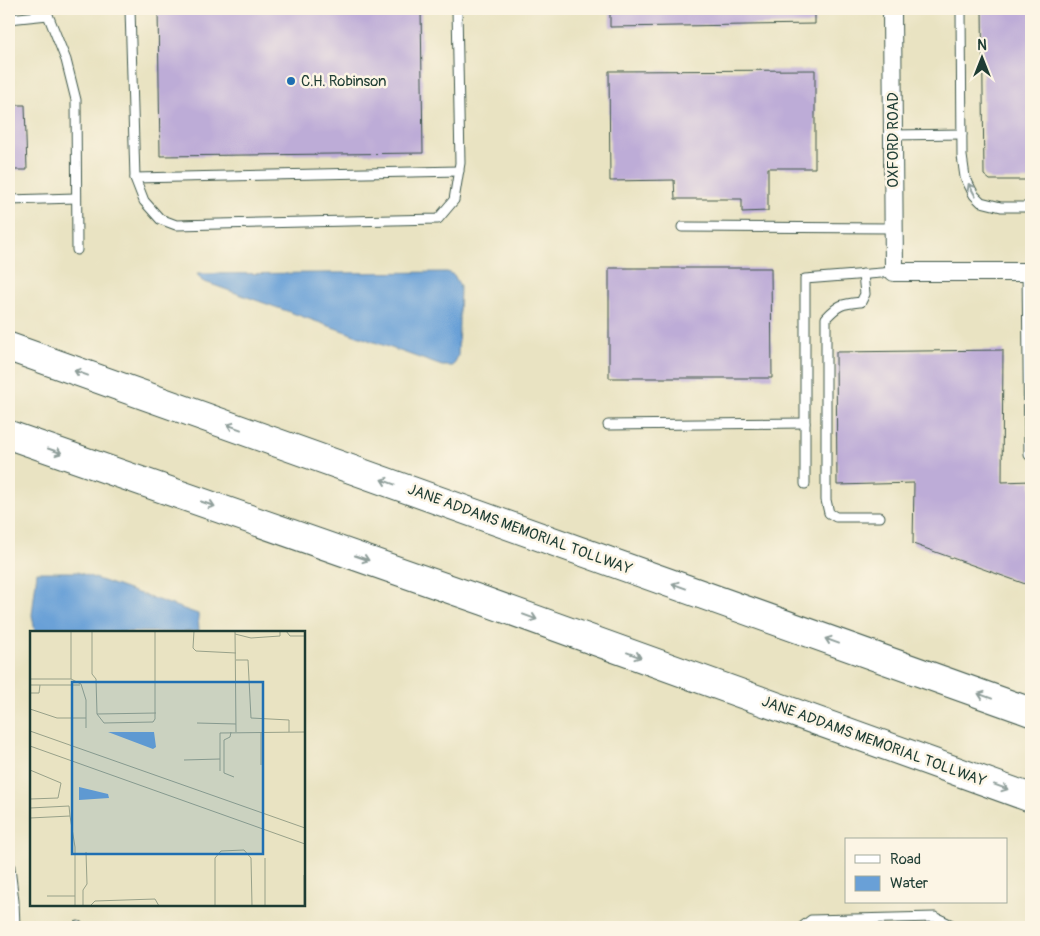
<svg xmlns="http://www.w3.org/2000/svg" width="1040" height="936" font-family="Pangolin,sans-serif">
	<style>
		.water { fill: #69a0d7; stroke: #446e86 }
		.building { fill: #bdacd7 }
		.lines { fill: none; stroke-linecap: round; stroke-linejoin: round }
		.lane-casing { stroke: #3d5649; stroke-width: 11 }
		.street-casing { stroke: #3d5649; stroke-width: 20 }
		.highway-casing { stroke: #3d5649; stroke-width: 30 }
		.lane { stroke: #fff; stroke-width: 9 }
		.street { stroke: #fff; stroke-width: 18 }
		.highway { stroke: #fff; stroke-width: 28 }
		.oneway { stroke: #8f9e9a }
		.poi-dot { fill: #1f6fb2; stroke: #fcf5e5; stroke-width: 2 }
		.labels { text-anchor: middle; stroke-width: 5; stroke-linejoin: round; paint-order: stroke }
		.poi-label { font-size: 15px; fill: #1f3d34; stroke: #fcf5e5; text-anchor: start }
		.street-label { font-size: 15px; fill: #1f3d34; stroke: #fcf5e5 }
		.inset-road { fill: none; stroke: #98a189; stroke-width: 1 }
		.view { fill: #1f6fb2; fill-opacity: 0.15; stroke: #1f6fb2; stroke-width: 2.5 }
		.inset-edge { fill: none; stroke: #1f3d34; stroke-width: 2.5 }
	</style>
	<rect width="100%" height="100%" fill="#fcf5e5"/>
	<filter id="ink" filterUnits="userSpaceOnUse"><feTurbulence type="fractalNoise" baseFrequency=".02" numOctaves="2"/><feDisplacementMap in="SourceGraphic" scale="10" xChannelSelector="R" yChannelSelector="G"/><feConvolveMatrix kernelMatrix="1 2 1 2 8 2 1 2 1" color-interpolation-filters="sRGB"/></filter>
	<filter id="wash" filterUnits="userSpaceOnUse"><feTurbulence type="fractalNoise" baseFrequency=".0096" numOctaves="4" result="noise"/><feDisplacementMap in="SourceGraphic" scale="20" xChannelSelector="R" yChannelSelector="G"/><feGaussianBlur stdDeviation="1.12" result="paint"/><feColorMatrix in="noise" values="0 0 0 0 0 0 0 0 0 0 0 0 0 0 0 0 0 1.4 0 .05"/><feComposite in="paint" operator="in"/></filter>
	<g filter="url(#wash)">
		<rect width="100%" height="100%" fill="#e9e3c2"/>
		<!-- water -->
		<g class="water">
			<polygon points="447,272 454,275 460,286 458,356 453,366 442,366 202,281 197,274"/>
			<polygon points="37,572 77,572 198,614 199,631 176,632 35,632 32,615"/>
		</g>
		<g id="blocks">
			<!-- building -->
			<g class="building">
				<polygon points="158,9 421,9 423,153 160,156"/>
				<polygon points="610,9 815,9 815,24 610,27"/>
				<polygon points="982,9 1031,9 1031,180 990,180 984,175"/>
				<polygon points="815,70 815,168 768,168 768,211 742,212 742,199 675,199 674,180 610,181 609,71"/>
				<polygon points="9,105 25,105 27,170 9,170"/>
				<polygon points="609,268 771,268 772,378 609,378"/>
				<polygon points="1003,350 1002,482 1031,481 1031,586 913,544 914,483 837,485 836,352"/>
			</g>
		</g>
	</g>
	<g filter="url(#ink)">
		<use href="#blocks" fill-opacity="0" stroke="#3d5649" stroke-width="1"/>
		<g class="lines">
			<!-- lane casing -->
			<g class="lane-casing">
				<g id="lane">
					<polyline points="35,9 48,15 66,60 76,100 77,250"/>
					<polyline points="130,9 135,178 144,201 160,219 176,225 438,219 454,200 460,163 457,9"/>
					<polyline points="961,9 962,156 965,177 974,195 981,202 1001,207 1031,207"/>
					<polyline points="9,19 48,15"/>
					<polyline points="893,135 962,134"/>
					<polyline points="135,178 459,171"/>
					<polyline points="9,200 76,198"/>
					<polyline points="682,227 894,228"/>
					<polyline points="1027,272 1029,455"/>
					<path d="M863 274 865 294 861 302C842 304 839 304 826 318V500L829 513 836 517H880"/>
					<polyline points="608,425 805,423"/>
					<polyline points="805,484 805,279 894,272"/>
					<polyline points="9,860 14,901 15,927"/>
					<polyline points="78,926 78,927"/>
					<polyline points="802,927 811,920 935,917 956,927"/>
				</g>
			</g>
			<!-- street casing -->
			<g class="street-casing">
				<polyline id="street" points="892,9 894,272 1031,272"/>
			</g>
			<!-- highway casing -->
			<g class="highway-casing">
				<g id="highway">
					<polyline points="9,347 1031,712"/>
					<polyline points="9,435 484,601 1031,798"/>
				</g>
			</g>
			<!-- lane -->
			<use href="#lane" class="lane"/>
			<!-- street -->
			<use href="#street" class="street"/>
			<!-- highway -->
			<use href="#highway" class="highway"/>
		</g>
		<!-- one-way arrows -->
		<defs><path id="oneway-shaft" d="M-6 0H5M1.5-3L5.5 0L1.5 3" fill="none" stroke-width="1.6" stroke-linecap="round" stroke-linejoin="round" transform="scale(1.25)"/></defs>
		<g class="oneway">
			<use href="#oneway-shaft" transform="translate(972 190) rotate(-119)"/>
			<use href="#oneway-shaft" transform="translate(81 373) rotate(-160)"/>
			<use href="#oneway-shaft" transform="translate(234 427) rotate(-160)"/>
			<use href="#oneway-shaft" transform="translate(55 451) rotate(19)"/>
			<use href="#oneway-shaft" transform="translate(388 482) rotate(-160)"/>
			<use href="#oneway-shaft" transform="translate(208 504) rotate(19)"/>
			<use href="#oneway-shaft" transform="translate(362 558) rotate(19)"/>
			<use href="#oneway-shaft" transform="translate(679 586) rotate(-160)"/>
			<use href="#oneway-shaft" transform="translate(530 617) rotate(20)"/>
			<use href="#oneway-shaft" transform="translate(832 641) rotate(-160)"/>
			<use href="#oneway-shaft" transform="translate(634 655) rotate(20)"/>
			<use href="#oneway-shaft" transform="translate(985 696) rotate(-160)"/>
			<use href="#oneway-shaft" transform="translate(1001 787) rotate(20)"/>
		</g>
	</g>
	<!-- markers -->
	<circle class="poi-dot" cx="291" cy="81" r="5"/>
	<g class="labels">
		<!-- poi labels -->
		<g class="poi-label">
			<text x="301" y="86">C.H. Robinson</text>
		</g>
		<!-- street labels -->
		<g class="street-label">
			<text transform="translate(893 140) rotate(-90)" y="5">OXFORD ROAD</text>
			<text transform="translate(520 529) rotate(20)" y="5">JANE ADDAMS MEMORIAL TOLLWAY</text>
			<text transform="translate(874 741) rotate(20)" y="5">JANE ADDAMS MEMORIAL TOLLWAY</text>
		</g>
	</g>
	<!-- overview -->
	<g transform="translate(30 631)">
		<rect width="275" height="275" fill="#e9e3c2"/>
		<path d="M78 101H124L126 116 123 118ZM49 156 78 163 79 167 49 169Z" fill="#69a0d7"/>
		<path class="inset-road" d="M41 0V48M62 0V43L66 48 67 83 74 92 123 91 125 88V0M164 0 163 17 166 20 206 22M205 0 206 101M256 0 260 5H275M205 3 221 7 250 5V0M206 29H218L221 87 259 89V101M0 48H41L51 53 56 69V97M0 54H50M0 62H9L10 54M0 78 27 87H56M67 83 126 82M167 92 206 93M0 100 275 197M201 101 200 106 194 109V142L204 146M231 101V134M0 115 275 213M154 129 190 128M0 139 31 152 28 167 0 168M190 140V102L275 101M0 177 39 175 40 185 0 187M40 185 45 216V275M235 227V275M274 244V275M17 265H45M53 275V259L57 253 56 221M60 275 65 270 125 268 129 275M185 275V227L191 220 214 219 221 227 222 275"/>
		<path class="view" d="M42 51H233V223H42Z"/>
		<rect width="275" height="275" class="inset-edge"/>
	</g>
	<!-- margin -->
	<rect width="1040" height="936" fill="none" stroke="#fcf5e5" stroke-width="30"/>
	<!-- legend -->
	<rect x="845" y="838" width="162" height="65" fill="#fcf5e5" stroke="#a4ab9e"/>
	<rect x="855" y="855" width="25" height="8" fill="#ffffff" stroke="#a4ab9e"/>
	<text x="890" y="864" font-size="15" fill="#1f3d34">Road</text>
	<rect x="855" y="876" width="25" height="15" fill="#69a0d7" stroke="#a4ab9e"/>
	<text x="890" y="888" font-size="15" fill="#1f3d34">Water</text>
	<!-- north arrow -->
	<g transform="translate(982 58)" stroke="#fcf5e5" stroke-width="4" paint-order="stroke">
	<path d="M0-4L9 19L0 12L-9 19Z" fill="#1f3d34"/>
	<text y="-8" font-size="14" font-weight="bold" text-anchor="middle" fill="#1f3d34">N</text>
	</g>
</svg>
